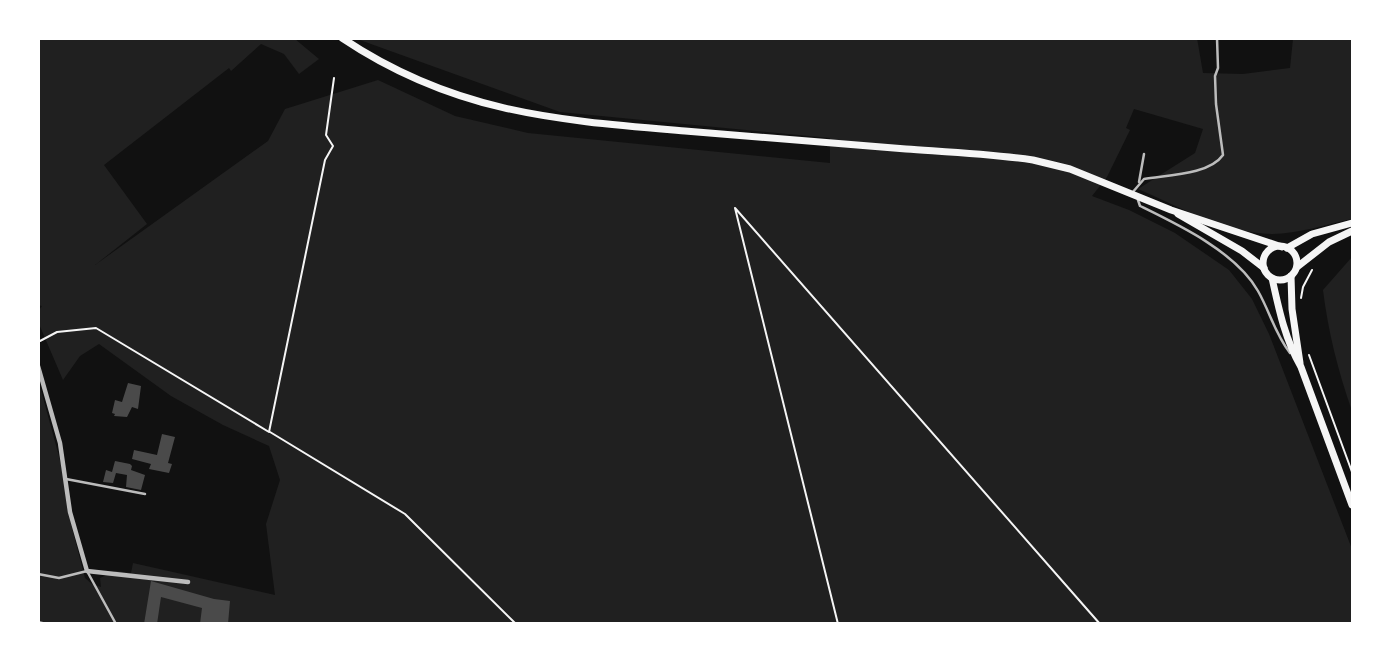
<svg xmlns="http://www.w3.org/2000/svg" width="1391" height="662" font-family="'Noto Sans',sans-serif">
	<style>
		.green { fill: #202020 }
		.building { fill: #4a4a4a }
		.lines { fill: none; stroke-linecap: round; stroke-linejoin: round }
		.path { stroke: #f5f5f5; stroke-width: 2 }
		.service { stroke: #bcbcbc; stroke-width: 2.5 }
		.minor { stroke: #bcbcbc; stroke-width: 4.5 }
		.primary { stroke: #f5f5f5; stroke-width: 7 }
	</style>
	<rect width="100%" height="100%" fill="#111"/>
	<!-- green -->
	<g class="green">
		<path d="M1197 38 1203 73 1243 74 1290 68 1293 39H1352V219C1327 224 1298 234 1272 234 1225 233 1180 207 1138 189L1195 153 1203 129 1134 109 1126 128 1130 130 1107 177 1092 196 1129 210 1175 233 1229 270 1252 299 1269 334 1352 549V623H39L38 379 61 464 73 532 85 578 92 584 101 587 100 578 116 571 131 573 133 563 275 595 266 524 280 480 269 446 223 425 171 396 99 344 80 356 63 380 39 324V310L42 306 38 305 39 39H295L319 59 299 74 284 54 261 44 231 71 229 68 104 165 147 224 95 265 268 141 285 109 378 80 455 116 528 133 830 163V138L560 112 357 39Z"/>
		<path d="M1352 257V411C1338 371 1328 331 1323 290Z"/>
	</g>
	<!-- building -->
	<g class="building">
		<polygon points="128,383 141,386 138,409 132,407 127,417 114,416 115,414 112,413 115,400 122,402"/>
		<polygon points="162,434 175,437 168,463 172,464 169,473 149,469 151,464 132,459 134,450 157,455"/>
		<polygon points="115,461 130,464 132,466 131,470 145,475 141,490 126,487 127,475 116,473 113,483 103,482 106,470 112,472"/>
		<polygon points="151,581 214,599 230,601 228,624 200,624 202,608 161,597 157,624 144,624"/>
	</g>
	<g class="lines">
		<!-- path -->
		<g class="path">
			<polyline points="1301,298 1303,287 1312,270"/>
			<polyline points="40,341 57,332 96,328 269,432 325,160 333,146 326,135 334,78"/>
			<polyline points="1309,355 1352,472"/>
			<polyline points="270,432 405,514 516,624"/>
			<polyline points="838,624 735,208 1100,624"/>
		</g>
		<!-- service -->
		<g class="service">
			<polyline points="1139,182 1144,154"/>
			<path d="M1132 193 1144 179C1167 175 1209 175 1223 155L1216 104 1215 76 1218 68 1217 38"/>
			<path d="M1138 200 1140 206C1179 225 1236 252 1258 291 1270 312 1275 334 1290 353"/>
			<polyline points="66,479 145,494"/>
			<polyline points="38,574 59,578 87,571 116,624"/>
			<polyline points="38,622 46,624"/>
		</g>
		<!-- minor -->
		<polyline class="minor" points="38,366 60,443 70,512 87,571 188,582"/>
		<!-- primary -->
		<g class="primary">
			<path d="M342 38C454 113 555 120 685 131 758 137 832 143 906 149 948 152 991 154 1033 160L1070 169 1171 210 1282 247"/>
			<polyline points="1178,214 1242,251 1264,268"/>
			<circle cx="1280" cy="263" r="17"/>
			<polyline points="1287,248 1312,234 1352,223"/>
			<polyline points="1297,267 1329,242 1352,231"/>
			<polyline points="1291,276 1292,309 1300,363"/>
			<path d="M1272 278C1279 310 1285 339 1301 367L1352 505"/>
		</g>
	</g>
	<!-- border -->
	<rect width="1391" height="662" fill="none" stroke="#ffffff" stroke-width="80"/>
</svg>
